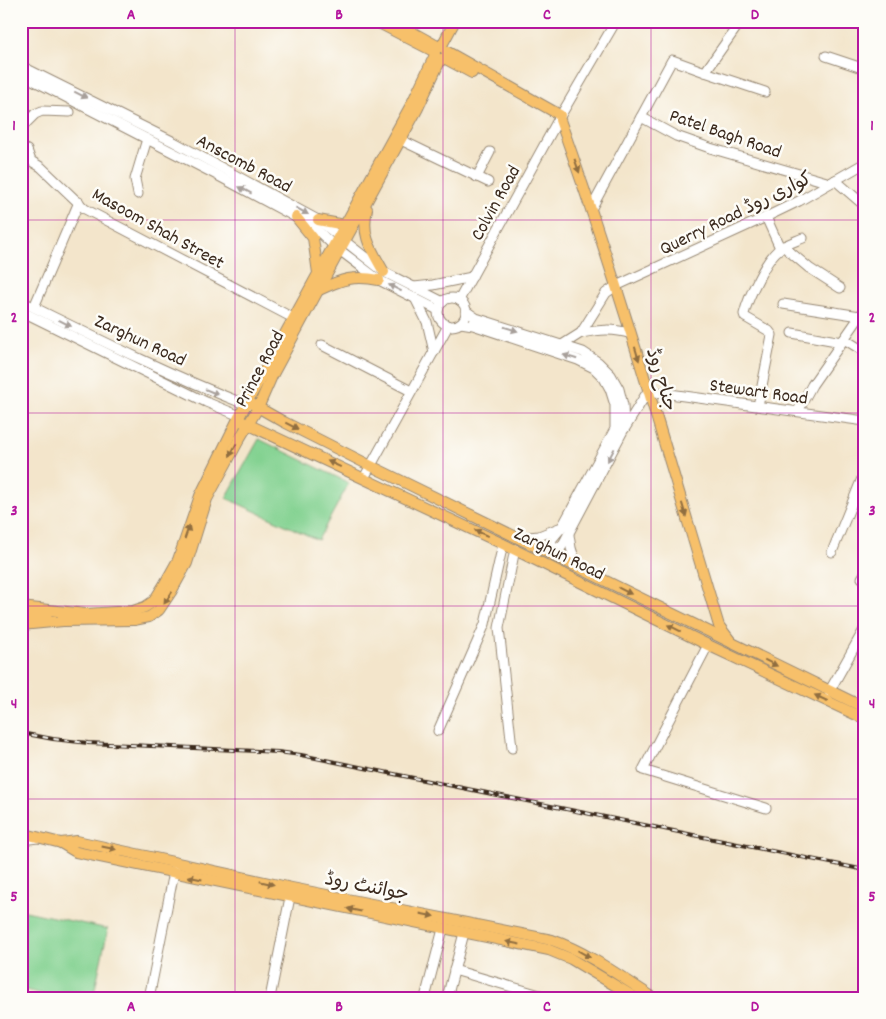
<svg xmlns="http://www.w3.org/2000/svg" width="886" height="1019" font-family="Dekko,'Playpen Sans Arabic',sans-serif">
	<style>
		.grass { fill: #83d291; stroke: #5f7e58 }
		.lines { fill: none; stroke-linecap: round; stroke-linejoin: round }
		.minor-casing { stroke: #978874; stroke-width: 11 }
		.major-casing { stroke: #978874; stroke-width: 12 }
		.minor { stroke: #fff; stroke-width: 9 }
		.major { stroke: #f7c06b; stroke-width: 10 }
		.rail-casing { stroke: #3b2a1e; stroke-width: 4 }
		.rail { stroke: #fdfcf7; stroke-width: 2; stroke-dasharray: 5.5; stroke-linecap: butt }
		.oneway { fill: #a79f9a }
		.oneway2 { fill: #906e41 }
		.grid { fill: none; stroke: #b5179e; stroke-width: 1; stroke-opacity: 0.55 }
		.labels { text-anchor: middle; stroke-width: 5; stroke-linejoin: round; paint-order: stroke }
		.street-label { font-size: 19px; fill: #3b2a1e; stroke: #fdfcf7 }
		.neatline { fill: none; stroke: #b5179e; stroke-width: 2 }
		.grid-label { font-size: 16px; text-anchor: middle; font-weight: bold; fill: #b5179e }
	</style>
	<rect width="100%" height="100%" fill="#fdfcf7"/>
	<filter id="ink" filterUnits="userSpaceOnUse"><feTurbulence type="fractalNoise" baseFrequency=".02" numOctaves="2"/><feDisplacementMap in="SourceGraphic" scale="10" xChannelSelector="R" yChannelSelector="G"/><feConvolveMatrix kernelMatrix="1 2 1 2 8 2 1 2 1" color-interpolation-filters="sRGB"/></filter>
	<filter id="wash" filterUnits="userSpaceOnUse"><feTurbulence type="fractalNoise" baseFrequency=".0096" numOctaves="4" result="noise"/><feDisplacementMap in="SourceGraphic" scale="20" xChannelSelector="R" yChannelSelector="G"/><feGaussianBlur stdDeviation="1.12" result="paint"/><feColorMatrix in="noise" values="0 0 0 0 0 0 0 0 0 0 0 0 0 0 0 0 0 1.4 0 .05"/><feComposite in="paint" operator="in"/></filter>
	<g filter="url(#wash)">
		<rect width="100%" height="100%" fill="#f3e5cb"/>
		<!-- grass -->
		<g class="grass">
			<polygon points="259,439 349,483 318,540 226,498"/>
			<polygon points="21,910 108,929 93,998 60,998 21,989"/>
		</g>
	</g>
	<g filter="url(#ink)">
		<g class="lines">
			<!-- minor casing -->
			<g class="minor-casing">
				<g id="minor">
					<polyline points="826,56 865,69"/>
					<polyline points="21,66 174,142 318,220 384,272 443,302"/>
					<polyline points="705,72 765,92"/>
					<polyline points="21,74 215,174 314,227 333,245 379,280 438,310"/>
					<polyline points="561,115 616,21"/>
					<polyline points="641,117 676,136 710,148 830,183"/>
					<polyline points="21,124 25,124 35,114 42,111 70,112"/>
					<polyline points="401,140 488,182"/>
					<polyline points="21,147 27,150 31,161 41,167 85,209 295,319"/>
					<polyline points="477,177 490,152"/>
					<polyline points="835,180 865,206"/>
					<polyline points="138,194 135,179 147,139"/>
					<polyline points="591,209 672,60 705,72 741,21"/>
					<polyline points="766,217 780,248"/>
					<polyline points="783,246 809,268 840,288"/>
					<polyline points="414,287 433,285 472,277"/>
					<circle cx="452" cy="312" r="14"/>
					<polyline points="415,298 427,322 434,352"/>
					<polyline points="459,300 558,120"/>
					<path d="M21 301C96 338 170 375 247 405"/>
					<polyline points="783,304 860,316"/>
					<polyline points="34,307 79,202"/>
					<polyline points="21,311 206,402 240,416"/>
					<polyline points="461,323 473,325 578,360 594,368 604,378 610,389 615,405 615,429 562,527 551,540 553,546 561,548 624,429 623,405 619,389 611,375 598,362 583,352 476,318 466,311"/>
					<path d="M581 333C599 330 613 328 631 334"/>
					<polyline points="792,333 842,342"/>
					<polyline points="844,339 865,352"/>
					<polyline points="322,345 411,391"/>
					<polyline points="562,345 581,333 606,293 616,286 766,217 799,201 865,163"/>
					<path d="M758 406 772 335 769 331 745 317 744 314C748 298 767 256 781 248 787 244 796 241 803 238"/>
					<polyline points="798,411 812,385 865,309"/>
					<polyline points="625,428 648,391 865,421"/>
					<polyline points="364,478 448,326"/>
					<polyline points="569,535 571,548 577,567"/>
					<polyline points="518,538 539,536 559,528"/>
					<polyline points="832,552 865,471"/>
					<polyline points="862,578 865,573"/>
					<polyline points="708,645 643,770 766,808"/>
					<polyline points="829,692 865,628"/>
					<polyline points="438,731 485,624 503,544"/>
					<polyline points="512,748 499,628 515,549"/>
					<polyline points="21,840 38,838"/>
					<polyline points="454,970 550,998"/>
					<polyline points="149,998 175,867"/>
					<polyline points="270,998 290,897"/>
					<polyline points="425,998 443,929"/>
					<polyline points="447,998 464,933"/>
				</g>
			</g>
			<!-- major casing -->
			<g class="major-casing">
				<g id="major">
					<polyline points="375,21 435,52"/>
					<polyline points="392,21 439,47"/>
					<polyline points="441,47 455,21"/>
					<polyline points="446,51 560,115"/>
					<polyline points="444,58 472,73"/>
					<path d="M560 120C620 287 668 457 719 626L732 643"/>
					<path d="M367 209C361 236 371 249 384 272"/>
					<polyline points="296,217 313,238 318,273"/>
					<polyline points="318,220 345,225"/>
					<path d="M319 290C342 279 354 275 379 280"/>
					<polyline points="252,404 284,422 369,465 865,708"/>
					<polyline points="243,422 503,544 708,645 865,719"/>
					<polyline points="21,607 85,614 133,611 145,607 154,601 164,585 178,560 200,496 238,419 411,105 435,55"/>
					<polyline points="21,615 48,619"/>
					<polyline points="21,625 63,621 134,620 149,617 159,610 171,592 187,563 207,499 240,438 258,408 272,376 340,250 418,108 441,59"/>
					<polyline points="21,833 61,843 76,852 549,950 571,959 636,998"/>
					<path d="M61 843 77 841 292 888 552 940C589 953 621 977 654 998"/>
				</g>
			</g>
			<!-- minor -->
			<use href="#minor" class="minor"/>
			<!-- major -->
			<use href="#major" class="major"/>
			<!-- rail casing -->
			<g class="rail-casing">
				<polyline id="rail" points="21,733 53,739 88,743 278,752 301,755 865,870"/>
			</g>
			<!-- rail -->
			<use href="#rail" class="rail"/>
		</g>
		<!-- one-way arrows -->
		<defs><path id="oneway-solid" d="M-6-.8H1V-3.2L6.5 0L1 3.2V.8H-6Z" transform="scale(1.25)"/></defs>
		<g class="oneway">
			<use href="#oneway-solid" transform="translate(81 95) rotate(26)"/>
			<use href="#oneway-solid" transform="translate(245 190) rotate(-152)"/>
			<use href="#oneway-solid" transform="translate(302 211) rotate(29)"/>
			<use href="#oneway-solid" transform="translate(395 288) rotate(-153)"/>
			<use href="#oneway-solid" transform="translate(65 323) rotate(27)"/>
			<use href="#oneway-solid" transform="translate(511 329) rotate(18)"/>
			<use href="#oneway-solid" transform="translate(570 357) rotate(-162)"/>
			<use href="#oneway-solid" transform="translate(212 392) rotate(22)"/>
			<use href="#oneway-solid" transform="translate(611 455) rotate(118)"/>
		</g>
		<g class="oneway2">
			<use href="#oneway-solid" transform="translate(577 166) rotate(70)"/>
			<use href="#oneway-solid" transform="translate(637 354) rotate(73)"/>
			<use href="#oneway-solid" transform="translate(292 426) rotate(27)"/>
			<use href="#oneway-solid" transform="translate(233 450) rotate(118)"/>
			<use href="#oneway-solid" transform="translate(334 464) rotate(-155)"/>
			<use href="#oneway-solid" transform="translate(684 510) rotate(73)"/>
			<use href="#oneway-solid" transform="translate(187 532) rotate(-71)"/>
			<use href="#oneway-solid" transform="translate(481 533) rotate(-155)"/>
			<use href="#oneway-solid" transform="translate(625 591) rotate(26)"/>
			<use href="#oneway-solid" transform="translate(168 598) rotate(124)"/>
			<use href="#oneway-solid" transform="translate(674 628) rotate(-154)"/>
			<use href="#oneway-solid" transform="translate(771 663) rotate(26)"/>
			<use href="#oneway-solid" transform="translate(821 698) rotate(-155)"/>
			<use href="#oneway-solid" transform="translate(109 848) rotate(12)"/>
			<use href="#oneway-solid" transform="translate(195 878) rotate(-168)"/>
			<use href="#oneway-solid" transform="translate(267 883) rotate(13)"/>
			<use href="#oneway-solid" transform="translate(354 910) rotate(-168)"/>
			<use href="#oneway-solid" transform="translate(427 915) rotate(11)"/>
			<use href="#oneway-solid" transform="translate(513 943) rotate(-168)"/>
			<use href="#oneway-solid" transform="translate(584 954) rotate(30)"/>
		</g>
	</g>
	<!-- grid -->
	<path class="grid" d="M235 21V998M443 21V998M651 21V998M21 220H865M21 413H865M21 606H865M21 799H865"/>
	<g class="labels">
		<!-- street labels -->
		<g class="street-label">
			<text transform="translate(726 132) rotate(19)" y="7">Patel Bagh Road</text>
			<text transform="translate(245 162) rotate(28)" y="7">Anscomb Road</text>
			<text transform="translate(494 202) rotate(-61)" y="7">Colvin Road</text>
			<text transform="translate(735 212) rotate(-26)" y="7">Querry Road کواری روڈ</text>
			<text transform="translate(159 227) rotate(29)" y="7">Masoom Shah Street</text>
			<text transform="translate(141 339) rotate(25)" y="7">Zarghun Road</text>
			<text transform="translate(258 368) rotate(-62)" y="7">Prince Road</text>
			<text transform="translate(663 379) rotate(73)" y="7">جناح روڈ</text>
			<text transform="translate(759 390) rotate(8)" y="7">Stewart Road</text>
			<text transform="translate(560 552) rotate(26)" y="7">Zarghun Road</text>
			<text transform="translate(367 885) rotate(11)" y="7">جوائنٹ روڈ</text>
		</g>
	</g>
	<!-- margin -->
	<rect width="886" height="1019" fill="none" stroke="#fdfcf7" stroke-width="55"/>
	<rect x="28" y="28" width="830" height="964" class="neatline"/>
	<g class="grid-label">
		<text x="131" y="19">A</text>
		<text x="339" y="19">B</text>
		<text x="547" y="19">C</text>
		<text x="755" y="19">D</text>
		<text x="14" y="130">1</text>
		<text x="872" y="130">1</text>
		<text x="14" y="322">2</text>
		<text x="872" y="322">2</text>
		<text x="14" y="515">3</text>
		<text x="872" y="515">3</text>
		<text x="14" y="708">4</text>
		<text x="872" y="708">4</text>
		<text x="14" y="901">5</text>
		<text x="872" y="901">5</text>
		<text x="131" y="1011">A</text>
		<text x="339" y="1011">B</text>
		<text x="547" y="1011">C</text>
		<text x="755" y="1011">D</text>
	</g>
</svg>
